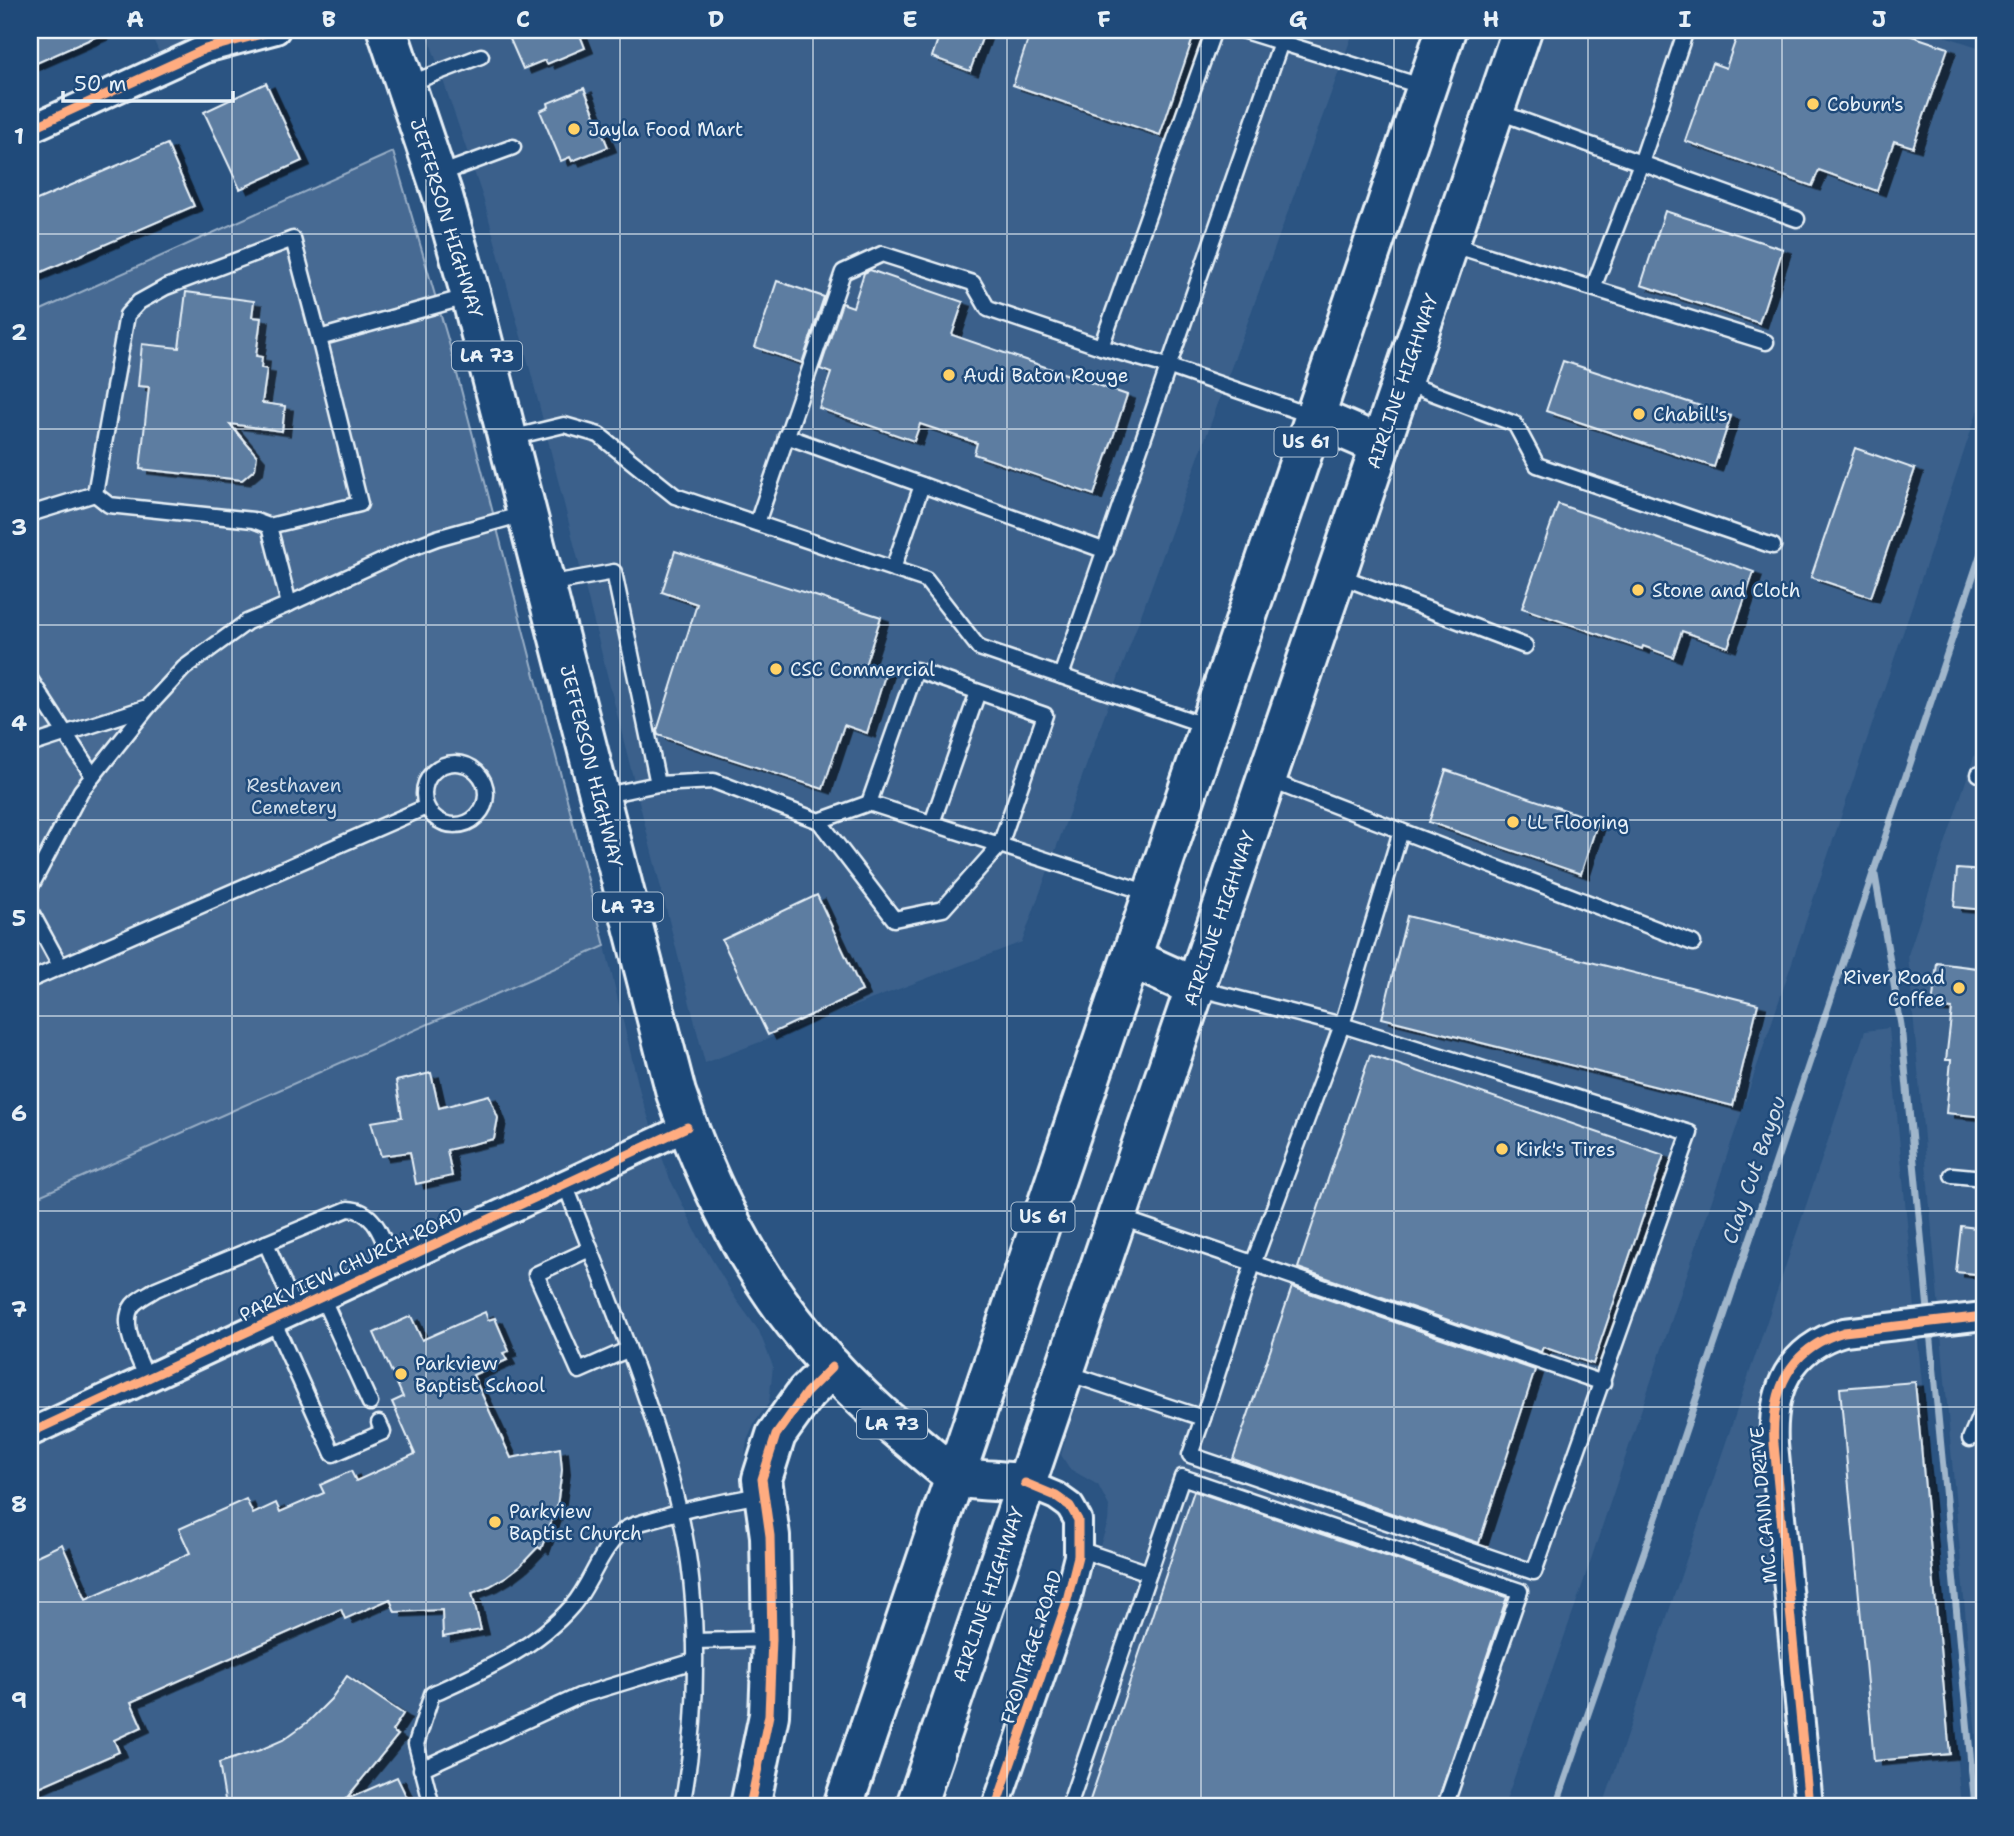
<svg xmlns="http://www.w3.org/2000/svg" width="2014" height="1836" font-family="'Shantell Sans',sans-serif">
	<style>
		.built { fill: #3a608b }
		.green { fill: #476b93; stroke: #98aec6; stroke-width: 2 }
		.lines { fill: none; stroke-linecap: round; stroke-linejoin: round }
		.stream { stroke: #a0b6cb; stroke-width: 7 }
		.building { fill: #5d7da1; stroke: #e8f1f8; stroke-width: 2; filter: url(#shadow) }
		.lane-casing { stroke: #e8f1f8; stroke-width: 19 }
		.street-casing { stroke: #e8f1f8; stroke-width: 32 }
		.secondary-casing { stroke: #e8f1f8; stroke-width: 44 }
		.primary-casing { stroke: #e8f1f8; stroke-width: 44 }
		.highway-casing { stroke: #e8f1f8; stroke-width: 44 }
		.lane { stroke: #1f4a7a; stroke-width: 14 }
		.street { stroke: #1f4a7a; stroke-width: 26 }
		.secondary { stroke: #1f4a7a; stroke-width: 38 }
		.primary { stroke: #1f4a7a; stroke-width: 38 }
		.highway { stroke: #1f4a7a; stroke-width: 38 }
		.cycleway-casing { stroke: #1f4a7a; stroke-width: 13 }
		.cycleway { stroke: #ffac80; stroke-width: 9 }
		.grid { fill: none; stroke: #e8f1f8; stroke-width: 2; stroke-opacity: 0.55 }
		.poi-dot { fill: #ffd166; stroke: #1f4a7a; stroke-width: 2.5 }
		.labels { text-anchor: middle; stroke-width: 5; stroke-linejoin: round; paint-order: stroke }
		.shield { fill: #1f4a7a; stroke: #acbfd2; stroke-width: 2 }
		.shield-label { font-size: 18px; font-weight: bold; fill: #e8f1f8 }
		.poi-label { font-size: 19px; fill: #e8f1f8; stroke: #1f4a7a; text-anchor: start }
		.street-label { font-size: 19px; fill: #e8f1f8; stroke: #1f4a7a }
		.park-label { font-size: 19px; fill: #d0dde9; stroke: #1f4a7a }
		.water-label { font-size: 21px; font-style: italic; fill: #d0dde9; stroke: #1f4a7a }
		.neatline { fill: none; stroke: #e8f1f8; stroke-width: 2.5 }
		.grid-label { font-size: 23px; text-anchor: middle; font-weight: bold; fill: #e8f1f8 }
	</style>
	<defs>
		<filter id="shadow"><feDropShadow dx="8" dy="4.5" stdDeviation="0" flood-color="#0009"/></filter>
	</defs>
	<rect width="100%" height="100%" fill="#2b5482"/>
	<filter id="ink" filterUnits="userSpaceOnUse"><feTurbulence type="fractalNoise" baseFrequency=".0143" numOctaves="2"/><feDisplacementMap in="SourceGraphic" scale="14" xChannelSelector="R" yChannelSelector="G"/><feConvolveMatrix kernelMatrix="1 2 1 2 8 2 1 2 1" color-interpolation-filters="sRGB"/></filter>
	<g filter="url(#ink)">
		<!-- built -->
		<g class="built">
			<polygon points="149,30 251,30 162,59"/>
			<polygon points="426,30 1354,30 1022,942 705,1063 531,373 484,201"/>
			<polygon points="1546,30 1926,30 1984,49 1984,392 1579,1595 1504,1806 1013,1806 1108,1522 1109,1506 1098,1485 1070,1469 1061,1455 1069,1427"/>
			<polygon points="1984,727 1984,1806 1982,1806 1908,955"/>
			<polygon points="605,946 641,1096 669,1177 698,1236 735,1298 759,1331 773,1366 769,1403 755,1422 747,1441 744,1461 751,1540 754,1743 740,1806 30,1806 30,1200"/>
			<polygon points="1889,1028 1961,1806 1603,1806 1865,1031"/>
		</g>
		<!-- green -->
		<polygon class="green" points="393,152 449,343 605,946 30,1200 30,315"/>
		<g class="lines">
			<!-- stream -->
			<g class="stream">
				<polyline points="1875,875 1901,1025 1975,1806"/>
				<polyline points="1556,1806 1659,1509 1984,544"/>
			</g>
		</g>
		<!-- building -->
		<g class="building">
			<polygon points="30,30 111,30 30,66"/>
			<polygon points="506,30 578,30 585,48 547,64 545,60 523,69"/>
			<polygon points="941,30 985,30 970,71 932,57"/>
			<polygon points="1031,30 1178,30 1194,35 1160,135 1013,85"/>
			<polygon points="1739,30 1894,30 1948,48 1913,147 1894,141 1877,191 1819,170 1812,186 1685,141 1712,63 1726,68"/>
			<polygon points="266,83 302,161 240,189 204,112"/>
			<polygon points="584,88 608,147 572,161 570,157 561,161 540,111 549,107 548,103"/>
			<polygon points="167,144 194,206 30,277 30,203"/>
			<polygon points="1665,211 1783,249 1759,323 1641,285"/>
			<polygon points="870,270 963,302 952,335 1127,395 1094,495 974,454 977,443 920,424 914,441 819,408 831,373 820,369 842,303 853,307 864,273"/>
			<polygon points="777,281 824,297 802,363 755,347"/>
			<polygon points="186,292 254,301 252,317 261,318 256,356 262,357 261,368 267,369 262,403 285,406 282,431 230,424 257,456 255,469 242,480 140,469 149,387 138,386 142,344 179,348"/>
			<polygon points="1563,361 1731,416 1714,467 1546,411"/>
			<polygon points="1855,448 1915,469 1871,597 1811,577"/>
			<polygon points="1558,504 1754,572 1728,647 1682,631 1673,657 1643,646 1642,649 1522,608"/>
			<polygon points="675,551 881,617 865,665 886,672 867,733 844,725 823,789 658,735 657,731 697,604 662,592"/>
			<polygon points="1446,770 1598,821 1581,874 1429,822"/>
			<polygon points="1957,869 1984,871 1984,910 1954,907"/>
			<polygon points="817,895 862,991 768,1035 722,940"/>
			<polygon points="1407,916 1758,1004 1733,1106 1382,1018"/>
			<polygon points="1937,963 1984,969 1984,1117 1946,1113 1951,1060 1946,1060 1952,1009 1932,1007"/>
			<polygon points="1370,1055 1664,1155 1593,1364 1543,1347 1541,1352 1298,1268"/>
			<polygon points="431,1073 439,1108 489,1095 498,1118 494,1139 447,1150 452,1176 416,1184 410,1152 381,1156 371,1122 402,1117 396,1081"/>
			<polygon points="1961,1226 1984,1229 1984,1275 1956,1272"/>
			<polygon points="1292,1287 1535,1370 1479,1543 1233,1459"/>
			<polygon points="485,1312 488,1320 495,1318 509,1351 503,1353 507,1360 473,1375 511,1458 560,1448 562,1470 557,1506 541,1549 538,1547 520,1566 507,1576 490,1586 472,1593 481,1630 443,1637 442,1610 395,1612 390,1599 345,1619 341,1609 131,1702 142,1727 114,1740 119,1752 30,1791 30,1559 62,1544 86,1599 190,1553 179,1529 246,1499 253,1514 276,1503 280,1512 324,1493 320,1485 351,1471 356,1481 415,1454 392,1402 403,1397 374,1333 411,1316 422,1340"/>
			<polygon points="1915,1382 1950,1754 1874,1761 1840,1388"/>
			<polygon points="1194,1491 1507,1597 1436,1806 1088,1806"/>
			<polygon points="347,1676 403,1714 392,1731 398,1735 345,1800 397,1777 411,1806 226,1806 219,1763 260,1750 283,1740 309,1721 331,1699"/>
		</g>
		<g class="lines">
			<!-- lane casing -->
			<g class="lane-casing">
				<g id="lane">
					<polyline points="1241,30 1424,87"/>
					<polyline points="408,84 481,56"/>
					<polyline points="1496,111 1797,219"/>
					<polyline points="437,175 513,147"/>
					<polyline points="1450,244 1766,342"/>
					<polyline points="1593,288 1641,163 1686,30"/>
					<polyline points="470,296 319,338 360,504 269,526 289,604 408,549 437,538 527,513"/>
					<polyline points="1101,347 1214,30"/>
					<polyline points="1403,382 1515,424 1537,465 1773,546"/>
					<polyline points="786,436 1106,551"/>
					<polyline points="510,438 564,425 599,435 675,496 926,580 979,648 1210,727"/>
					<polyline points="30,514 95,494"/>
					<polyline points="757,523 843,272 882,254 973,283 988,309 1101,347 1167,366 1312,416"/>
					<polyline points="269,526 253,520 109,505 95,494 127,315 139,302 166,287 293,239 319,338"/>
					<polyline points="893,569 922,485"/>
					<polyline points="1337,575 1525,646"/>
					<polyline points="547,584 614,572 658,784 601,796"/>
					<polyline points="1061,676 1281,42"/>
					<polyline points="30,679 93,776"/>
					<polyline points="30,745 148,707"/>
					<circle cx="455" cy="794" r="31"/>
					<polyline points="1979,774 1984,774"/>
					<polyline points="1266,779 1693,943"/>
					<polyline points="658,784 714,781 819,821 869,803 1152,894"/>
					<polyline points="819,821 894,919 943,909 1000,845 1045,715 916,670 869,803"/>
					<polyline points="932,823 978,692"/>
					<polyline points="30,888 81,791 148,707 184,668 247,622 289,604"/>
					<polyline points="30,910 61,967"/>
					<polyline points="30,980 426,807"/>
					<polyline points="1952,1175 1984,1178"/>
					<path d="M565 1184C606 1291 652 1398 679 1510 701 1597 699 1719 682 1806"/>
					<polyline points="1118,1217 1603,1383"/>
					<polyline points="266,1243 295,1310"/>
					<polyline points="590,1249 536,1274 579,1371 627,1350"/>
					<polyline points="322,1297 370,1403"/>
					<polyline points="273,1320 333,1454 383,1432 379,1423"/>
					<polyline points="1064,1372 1203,1418 1190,1455 1534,1572 1690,1133 1342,1025 1196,988"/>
					<path d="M147 1379C140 1360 118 1324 133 1305 139 1298 149 1294 156 1289L348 1209C377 1210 383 1241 393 1264"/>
					<polyline points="1203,1418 1253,1264 1342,1025 1401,831"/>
					<polyline points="1970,1439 1984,1406"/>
					<polyline points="1078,1549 1149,1573"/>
					<polyline points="695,1641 770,1639"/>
					<polyline points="421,1769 579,1696 694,1661"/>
					<path d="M432 1806 416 1744 432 1694C482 1671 535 1649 572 1606 593 1582 600 1546 627 1528 636 1523 648 1521 658 1518 692 1507 727 1501 762 1495"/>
					<polyline points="1069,1806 1182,1477 1520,1591 1445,1806"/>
				</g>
			</g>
			<!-- street casing -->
			<g class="street-casing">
				<g id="street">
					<polyline points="30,129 205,49 276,30"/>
					<polyline points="30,1433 687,1127"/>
					<polyline points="996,1806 1066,1604 1078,1556 1078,1520 1070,1506 1056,1496 1025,1483"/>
					<path d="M1809 1806 1774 1444C1771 1390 1789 1348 1844 1332L1984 1316"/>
				</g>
			</g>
			<!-- secondary casing -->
			<g class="secondary-casing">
				<polyline id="secondary" points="750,1806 769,1715 772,1639 770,1536 762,1479 776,1435 806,1393 832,1367"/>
			</g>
			<!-- primary casing -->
			<g class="primary-casing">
				<path id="primary" d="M387 30 442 193 471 296 676 1093C724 1233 787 1338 902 1433 913 1441 946 1472 956 1476 969 1481 1009 1481 1025 1483"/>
			</g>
			<!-- highway casing -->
			<g class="highway-casing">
				<g id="highway">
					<polyline points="1315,417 1380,445"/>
					<polyline points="1131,958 1195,987"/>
					<polyline points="843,1806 1446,30"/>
					<polyline points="916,1806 1522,30"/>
				</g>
			</g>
			<!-- lane -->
			<use href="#lane" class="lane"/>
			<!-- street -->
			<use href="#street" class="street"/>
			<!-- secondary -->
			<use href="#secondary" class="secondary"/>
			<!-- primary -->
			<use href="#primary" class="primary"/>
			<!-- highway -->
			<use href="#highway" class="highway"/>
			<!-- cycleway casing -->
			<g class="cycleway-casing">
				<g id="cycleway">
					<polyline points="30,129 205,49 276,30"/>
					<polyline points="30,1433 687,1127"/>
					<polyline points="750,1806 769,1715 772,1639 770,1536 762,1479 776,1435 806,1393 832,1367"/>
					<polyline points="996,1806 1066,1604 1078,1556 1078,1520 1070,1506 1056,1496 1025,1483"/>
					<path d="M1809 1806 1774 1444C1771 1390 1789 1348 1844 1332L1984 1316"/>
				</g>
			</g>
			<!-- cycleway -->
			<use href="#cycleway" class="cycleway"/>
		</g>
	</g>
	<!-- grid -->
	<path class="grid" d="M232 30V1806M426 30V1806M620 30V1806M813 30V1806M1007 30V1806M1201 30V1806M1394 30V1806M1588 30V1806M1782 30V1806M30 234H1984M30 429H1984M30 625H1984M30 820H1984M30 1016H1984M30 1211H1984M30 1407H1984M30 1602H1984"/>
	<!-- markers -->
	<g class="poi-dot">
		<circle cx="1813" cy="104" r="7"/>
		<circle cx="574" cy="129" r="7"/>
		<circle cx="949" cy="375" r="7"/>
		<circle cx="1639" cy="414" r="7"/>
		<circle cx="1638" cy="590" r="7"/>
		<circle cx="776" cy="669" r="7"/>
		<circle cx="1513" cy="822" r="7"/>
		<circle cx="1959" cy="988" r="7"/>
		<circle cx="1502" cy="1149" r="7"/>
		<circle cx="401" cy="1374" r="7"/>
		<circle cx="495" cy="1522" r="7"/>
	</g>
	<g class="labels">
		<!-- shield labels -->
		<g class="shield">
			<rect x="452" y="341.5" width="70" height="29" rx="5"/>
			<rect x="1274.5" y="427.5" width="63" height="29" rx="5"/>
			<rect x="593" y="892.5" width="70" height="29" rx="5"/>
			<rect x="1011.5" y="1202.5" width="63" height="29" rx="5"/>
			<rect x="857" y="1409.5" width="70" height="29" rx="5"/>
		</g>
		<g class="shield-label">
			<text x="487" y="362">LA 73</text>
			<text x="1306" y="448">US 61</text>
			<text x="628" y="913">LA 73</text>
			<text x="1043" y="1223">US 61</text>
			<text x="892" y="1430">LA 73</text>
		</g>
		<!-- poi labels -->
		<g class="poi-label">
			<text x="1827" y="111">Coburn's</text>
			<text x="588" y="136">Jayla Food Mart</text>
			<text x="963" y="382">Audi Baton Rouge</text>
			<text x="1653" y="421">Chabill's</text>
			<text x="1652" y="597">Stone and Cloth</text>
			<text x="790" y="676">CSC Commercial</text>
			<text x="1527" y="829">LL Flooring</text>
			<text x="1945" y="984" text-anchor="end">River Road<tspan x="1945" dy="22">Coffee</tspan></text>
			<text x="1516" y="1156">Kirk's Tires</text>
			<text x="415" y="1370">Parkview<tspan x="415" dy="22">Baptist School</tspan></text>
			<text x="509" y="1518">Parkview<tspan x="509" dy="22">Baptist Church</tspan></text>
		</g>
		<!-- street labels -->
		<g class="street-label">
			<text transform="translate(447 218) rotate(73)" y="7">JEFFERSON HIGHWAY</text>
			<text transform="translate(1402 381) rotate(-71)" y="7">AIRLINE HIGHWAY</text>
			<text transform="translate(592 766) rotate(76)" y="7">JEFFERSON HIGHWAY</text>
			<text transform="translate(1219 918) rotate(-71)" y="7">AIRLINE HIGHWAY</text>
			<text transform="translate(351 1264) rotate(-25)" y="7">PARKVIEW CHURCH ROAD</text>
			<text transform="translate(1763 1505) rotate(-95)" y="7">MC CANN DRIVE</text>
			<text transform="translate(988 1594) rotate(-71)" y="7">AIRLINE HIGHWAY</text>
			<text transform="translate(1031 1647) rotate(-72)" y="7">FRONTAGE ROAD</text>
		</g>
		<!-- park labels -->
		<g class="park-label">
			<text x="294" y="792">Resthaven<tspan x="294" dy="22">Cemetery</tspan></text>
		</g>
		<!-- water labels -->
		<g class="water-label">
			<text transform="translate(1754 1170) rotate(-71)" y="7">Clay Cut Bayou</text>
		</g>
	</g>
	<!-- margin -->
	<rect width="2014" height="1836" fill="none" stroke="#1f4a7a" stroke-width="77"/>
	<!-- scale -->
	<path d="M63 91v10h170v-10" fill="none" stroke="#e8f1f8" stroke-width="3.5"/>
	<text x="74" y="91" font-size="21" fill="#e8f1f8" stroke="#1f4a7a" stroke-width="5" paint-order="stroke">50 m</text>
	<rect x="38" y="38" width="1938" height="1760" class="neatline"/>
	<g class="grid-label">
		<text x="135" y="27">A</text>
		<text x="329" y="27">B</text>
		<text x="523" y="27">C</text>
		<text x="716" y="27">D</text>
		<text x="910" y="27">E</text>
		<text x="1104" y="27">F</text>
		<text x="1298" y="27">G</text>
		<text x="1491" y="27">H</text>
		<text x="1685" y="27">I</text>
		<text x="1879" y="27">J</text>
		<text x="19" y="144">1</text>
		<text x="19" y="340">2</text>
		<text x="19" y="535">3</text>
		<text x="19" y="731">4</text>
		<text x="19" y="926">5</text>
		<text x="19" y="1121">6</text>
		<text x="19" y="1317">7</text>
		<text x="19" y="1512">8</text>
		<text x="19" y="1708">9</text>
	</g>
</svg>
